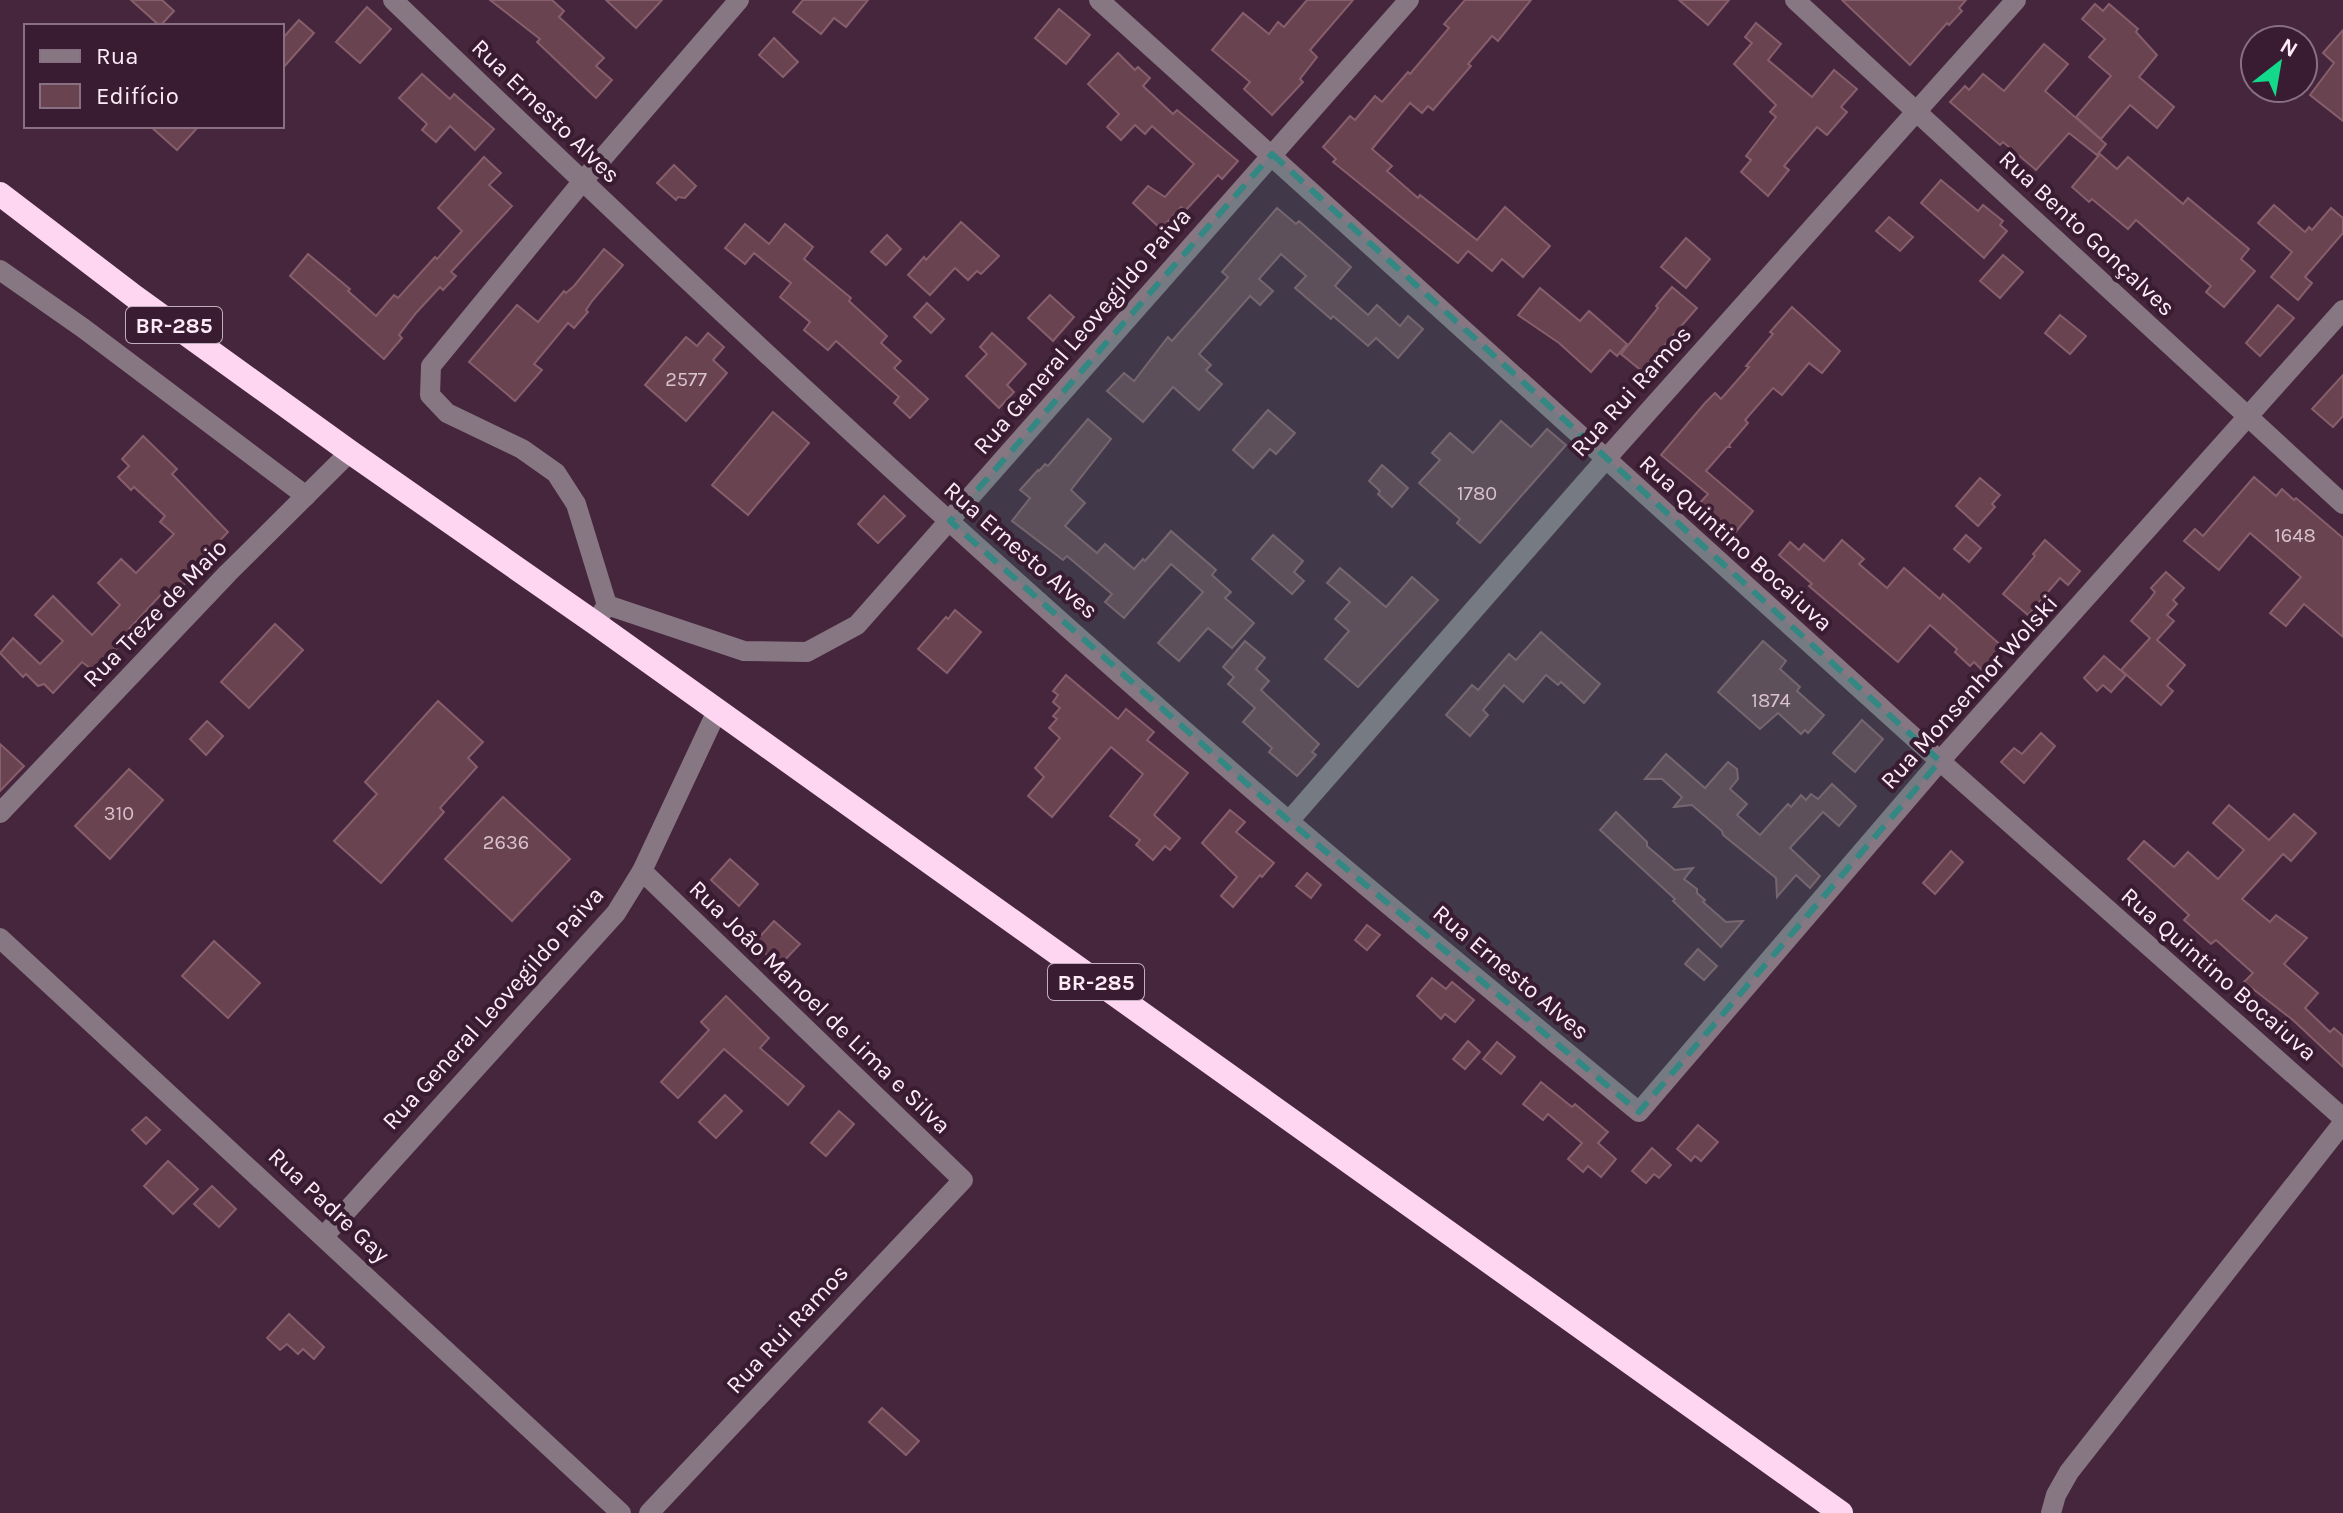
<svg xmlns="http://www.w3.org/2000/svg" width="2343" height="1513" font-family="Karla,sans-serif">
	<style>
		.building { fill: #6a4350; stroke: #875e6b; stroke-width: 2 }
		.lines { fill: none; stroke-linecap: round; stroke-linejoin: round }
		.minor { stroke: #877782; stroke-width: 20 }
		.highway { stroke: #ffd6f2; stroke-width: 24 }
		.marked { fill: #338883; fill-opacity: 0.2; stroke: #338883; stroke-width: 6; stroke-dasharray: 16 10; stroke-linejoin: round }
		.labels { text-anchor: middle; stroke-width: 8; stroke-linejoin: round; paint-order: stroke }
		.number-label { font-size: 20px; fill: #d8c2cd }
		.shield { fill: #3a1c32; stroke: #c2aebc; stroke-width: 2 }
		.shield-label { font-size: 22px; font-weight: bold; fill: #fdecf7 }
		.street-label { font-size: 24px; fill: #fdecf7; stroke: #3a1c32 }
	</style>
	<rect width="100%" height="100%" fill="#45263c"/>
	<!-- building -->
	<g class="building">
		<polygon points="131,0 162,0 174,11 160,26"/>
		<polygon points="490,0 552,0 564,11 559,17 604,58 596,66 612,80 596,98 537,42 540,39"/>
		<polygon points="606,0 662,0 636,28"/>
		<polygon points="803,0 868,0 846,27 834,18 821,34 793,12"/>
		<polygon points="1307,0 1353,0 1310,50 1317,57 1300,79 1303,82 1272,115 1244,89 1250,82 1212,50 1243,13 1269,34 1278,22 1284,27"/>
		<polygon points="1465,0 1531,0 1498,41 1492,36 1468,64 1471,66 1433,110 1428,106 1422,113 1410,103 1372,149 1392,166 1387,171 1418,198 1420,195 1477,240 1505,207 1550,246 1523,277 1502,259 1492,271 1468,251 1458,263 1333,162 1336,159 1323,147 1350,116 1355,120 1375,96 1382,102 1408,72 1410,74 1449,28 1444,24"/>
		<polygon points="1679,0 1729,0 1708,25"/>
		<polygon points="1842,0 1966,0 1959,8 1962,11 1949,25 1947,23 1910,65"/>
		<polygon points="2095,4 2103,11 2109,4 2138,29 2136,32 2157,55 2139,77 2174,107 2157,128 2130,105 2101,139 2076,117 2111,76 2089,57 2105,39 2082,19"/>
		<polygon points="367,7 391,29 360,63 336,42"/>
		<polygon points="1059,9 1090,35 1066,64 1035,38"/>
		<polygon points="299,20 314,33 282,69 282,39"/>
		<polygon points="1756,23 1781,44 1768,60 1812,97 1834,70 1857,89 1841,107 1847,112 1827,135 1817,127 1784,166 1789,170 1768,196 1741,172 1751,160 1746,156 1776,117 1770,112 1776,105 1734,64 1752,43 1745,37"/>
		<polygon points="2343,30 2343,121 2310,95 2334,63 2323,53"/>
		<polygon points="774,38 798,62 783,77 759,55"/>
		<polygon points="2044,44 2068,64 2045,91 2106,144 2097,155 2069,133 2036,170 2003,142 2000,145 1950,102 1965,86 1969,90 1983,74 2004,91"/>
		<polygon points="1118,53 1135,70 1138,67 1150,78 1143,86 1173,114 1177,110 1238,161 1222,179 1218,175 1185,211 1181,207 1161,229 1133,203 1148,186 1165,197 1194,164 1152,126 1145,134 1135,125 1121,140 1107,127 1119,114 1088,84"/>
		<polygon points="422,74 450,99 454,94 494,129 475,150 450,126 436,142 422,130 427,124 399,98"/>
		<polygon points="150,126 199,126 177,150"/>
		<polygon points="2100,154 2117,169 2128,157 2183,204 2188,198 2249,249 2241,259 2255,271 2224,307 2206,292 2211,286 2136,220 2128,229 2092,199 2089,202 2072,187"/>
		<polygon points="484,157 501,173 489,185 512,206 451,272 456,276 443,290 440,287 416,313 399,335 402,338 384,359 290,276 308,254 350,289 348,291 376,316 394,295 398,298 435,257 437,259 462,231 438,208"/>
		<polygon points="674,165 696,186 685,198 678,197 676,200 657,183"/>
		<polygon points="1941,180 1978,211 1983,205 2003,221 2000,225 2007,231 1984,258 1921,203"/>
		<polygon points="2274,205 2305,232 2309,227 2312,230 2331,208 2343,218 2343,233 2305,277 2312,283 2298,300 2271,277 2292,252 2258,223"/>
		<polygon points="1277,208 1296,224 1299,221 1351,267 1335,286 1368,315 1377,305 1400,326 1408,316 1423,329 1398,358 1376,338 1368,346 1333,316 1331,319 1295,288 1306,276 1281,254 1259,279 1273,291 1260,305 1250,296 1199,354 1211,365 1206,370 1222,384 1199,410 1173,387 1143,422 1107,391 1124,373 1134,381 1168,337 1172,341 1228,277 1222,272"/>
		<polygon points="1889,217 1913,237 1900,251 1876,231"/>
		<polygon points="961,222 999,256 981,274 977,271 968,280 955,268 930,295 908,275 924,257 926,260"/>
		<polygon points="745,224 769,244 785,224 813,247 804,259 851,298 849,301 887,336 881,343 901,361 894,368 928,399 910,418 894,403 899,397 836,341 828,350 804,330 810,322 780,297 791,283 754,253 745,264 725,248"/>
		<polygon points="887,235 901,249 886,265 871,252"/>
		<polygon points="1686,238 1710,259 1686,288 1661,267"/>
		<polygon points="604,249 623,265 592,301 586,310 588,312 574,328 568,323 534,364 542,370 515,401 469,362 517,305 538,322 564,291 566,293 574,286"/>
		<polygon points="2003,255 2023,272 2000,298 1980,281"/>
		<polygon points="1672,287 1697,308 1642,371 1621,354 1658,308 1656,306"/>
		<polygon points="1540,288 1580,321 1589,311 1627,344 1617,356 1610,350 1591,372 1559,343 1518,315"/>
		<polygon points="1050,295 1074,317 1053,341 1028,318"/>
		<polygon points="927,303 944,319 931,333 914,317"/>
		<polygon points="2278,305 2294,318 2260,356 2246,343"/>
		<polygon points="1792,307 1840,351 1822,373 1809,363 1782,395 1773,388 1745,420 1748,423 1729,445 1730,447 1727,447 1706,471 1753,511 1733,535 1698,505 1708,494 1661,455 1705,403 1715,393 1721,399 1749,367 1746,366 1773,334 1770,332"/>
		<polygon points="2060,315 2086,336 2070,354 2045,333"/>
		<polygon points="708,333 724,347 713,360 727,373 686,421 645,385 686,337 697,346"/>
		<polygon points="992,333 1026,364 1007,385 1014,392 999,408 966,376 987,354 980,347"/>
		<polygon points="2343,375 2343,416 2333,427 2312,409"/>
		<polygon points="1268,410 1295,433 1276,454 1270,449 1253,468 1233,450"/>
		<polygon points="773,412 809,443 748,515 712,485"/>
		<polygon points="1088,419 1111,439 1071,490 1085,503 1065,526 1097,553 1105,544 1134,569 1143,559 1145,561 1171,531 1216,570 1212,575 1231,592 1225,598 1254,623 1232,648 1208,628 1179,661 1158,643 1203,592 1171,564 1124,618 1105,602 1112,594 1067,556 1063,560 1012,521 1030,498 1020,490 1038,470 1039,471 1045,464 1048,466"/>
		<polygon points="1501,421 1531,447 1547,429 1566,445 1480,543 1457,523 1460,519 1419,483 1440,460 1432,453 1450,433 1473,453"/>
		<polygon points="143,436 177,469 172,474 228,532 186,576 189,579 175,594 167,588 129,629 132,632 95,672 82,662 53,693 44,684 38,686 26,674 23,677 0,653 13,638 40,664 63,641 35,615 53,596 92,635 120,605 98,583 121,559 136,573 174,534 160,522 165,516 134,487 131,490 118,477 129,466 122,459"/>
		<polygon points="1382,465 1408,488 1392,507 1378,494 1380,491 1369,481"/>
		<polygon points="2254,477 2276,496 2282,489 2294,500 2296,498 2343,538 2343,637 2304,604 2286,626 2270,613 2301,577 2250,533 2219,570 2184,541 2195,529 2203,536"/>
		<polygon points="1980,478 2000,495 1992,504 1995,507 1978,526 1956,506"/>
		<polygon points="884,496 905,516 878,543 858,524"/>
		<polygon points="1273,535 1303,561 1294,572 1304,581 1292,594 1252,559"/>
		<polygon points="1966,535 1981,548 1969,562 1954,549"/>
		<polygon points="1842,540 1864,559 1859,564 1887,588 1904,568 1940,599 1943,594 2003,647 1982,670 1974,662 1970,666 1955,652 1957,649 1930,625 1898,662 1809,586 1812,584 1779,555 1790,542 1799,550 1804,544 1824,561"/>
		<polygon points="2045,540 2080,571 2068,585 2060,578 2028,615 2003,594 2035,556 2033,554"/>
		<polygon points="1340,568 1386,607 1412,577 1438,600 1358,687 1325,659 1349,631 1335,619 1350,602 1327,583"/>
		<polygon points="2166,572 2184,588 2173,600 2177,604 2167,615 2174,621 2157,640 2185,665 2167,686 2173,691 2161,705 2121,670 2150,638 2131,621 2150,599 2155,592 2151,588"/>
		<polygon points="955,610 981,632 947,673 918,649 946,617 948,619"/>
		<polygon points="275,624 303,650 249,708 221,682"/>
		<polygon points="1541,632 1600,684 1584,703 1561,682 1558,685 1546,675 1523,702 1504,685 1483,710 1488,715 1470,736 1446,715 1472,685 1478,690 1509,654 1516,660"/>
		<polygon points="1245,641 1265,658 1256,669 1269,681 1261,690 1319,744 1312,752 1316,755 1297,776 1269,752 1272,748 1243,722 1255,708 1228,684 1234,677 1223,667"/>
		<polygon points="1763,641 1786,661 1780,669 1800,687 1797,691 1824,715 1808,733 1805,730 1801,734 1778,713 1760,729 1718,692"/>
		<polygon points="2104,656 2126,675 2111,692 2103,685 2097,691 2084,678"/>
		<polygon points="1066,675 1118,719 1126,709 1154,732 1147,740 1188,773 1154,815 1180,838 1170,850 1165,846 1153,860 1136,845 1140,840 1110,816 1143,774 1111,747 1052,817 1028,796 1044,777 1035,768 1060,738 1049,728 1057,719 1053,716 1060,708 1053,702 1058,695 1053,691"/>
		<polygon points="438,701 483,742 468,758 477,767 440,808 444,812 381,883 334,841 377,794 365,782"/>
		<polygon points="1862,720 1883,739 1855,772 1833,753"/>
		<polygon points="207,721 223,736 206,755 190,739"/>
		<polygon points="2041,733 2055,746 2024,783 2001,762 2014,748 2022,754"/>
		<polygon points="0,744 24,766 0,791"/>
		<polygon points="1666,754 1705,788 1728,762 1737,769 1738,779 1730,789 1747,804 1737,815 1760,835 1788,804 1791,807 1801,795 1806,800 1811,794 1818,799 1832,784 1856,806 1839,826 1823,812 1790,848 1820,876 1810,888 1796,875 1777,897 1776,878 1723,835 1722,831 1692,805 1674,807 1682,797 1662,779 1645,779"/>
		<polygon points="129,769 163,800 110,859 75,826"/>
		<polygon points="503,797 570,859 512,921 445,859"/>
		<polygon points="2229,805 2269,840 2294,814 2316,833 2291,861 2283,854 2242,899 2270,922 2276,915 2307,938 2284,964 2318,993 2305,1008 2330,1032 2334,1028 2343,1036 2343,1067 2294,1021 2244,982 2253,973 2216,940 2211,944 2184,920 2189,915 2128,859 2144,841 2174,867 2188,852 2218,879 2244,850 2213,823"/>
		<polygon points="1230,810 1245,822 1236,832 1274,863 1262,877 1260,875 1233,907 1221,896 1237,877 1202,843"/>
		<polygon points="1616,812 1647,842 1647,846 1675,870 1693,868 1684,879 1697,889 1697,893 1705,900 1703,902 1726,922 1743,921 1721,947 1673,901 1675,899 1600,830"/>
		<polygon points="1951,851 1963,862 1935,894 1923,883"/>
		<polygon points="730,859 758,884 739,906 711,880"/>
		<polygon points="1307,873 1321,885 1311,898 1296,886"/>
		<polygon points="774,921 800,944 779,966 754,943"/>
		<polygon points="1367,925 1380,935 1367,950 1355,940"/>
		<polygon points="214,941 260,983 228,1018 182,976"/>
		<polygon points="1698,949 1717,966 1704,980 1685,964"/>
		<polygon points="1432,978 1446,989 1452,982 1474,1000 1455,1022 1445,1014 1441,1019 1417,996"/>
		<polygon points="726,996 769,1038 760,1048 804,1086 788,1105 724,1049 678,1098 661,1082 709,1030 701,1022"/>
		<polygon points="1468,1041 1480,1052 1465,1069 1453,1059"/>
		<polygon points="1497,1042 1515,1057 1501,1074 1483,1059"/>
		<polygon points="1541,1082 1572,1107 1575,1104 1608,1132 1598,1143 1616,1159 1601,1177 1588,1166 1583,1172 1568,1159 1582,1143 1548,1114 1543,1120 1523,1104"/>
		<polygon points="725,1095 742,1111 716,1138 699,1122"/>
		<polygon points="839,1111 854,1124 826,1156 811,1143"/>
		<polygon points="146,1117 160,1130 146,1144 132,1130"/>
		<polygon points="1698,1125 1718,1142 1701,1161 1695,1156 1691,1161 1677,1149"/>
		<polygon points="1652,1148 1671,1165 1659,1178 1654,1174 1646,1183 1632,1171"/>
		<polygon points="168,1161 198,1189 173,1214 144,1186"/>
		<polygon points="212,1186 236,1209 219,1227 194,1204"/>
		<polygon points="289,1314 324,1347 314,1359 303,1349 298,1354 287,1344 280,1350 267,1338"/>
		<polygon points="882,1408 919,1441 906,1455 869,1422"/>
	</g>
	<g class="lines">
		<!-- minor -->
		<g class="minor">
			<path d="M393 0C685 281 982 558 1290 822 1405 920 1523 1016 1639 1112L1940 761 2343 310"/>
			<polyline points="1099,0 1940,761 2343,1118"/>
			<polyline points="1795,0 2343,504"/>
			<polyline points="0,270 83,328 306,496"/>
			<polyline points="607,605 576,504 556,473 522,449 447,413 430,395 431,366 582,182 739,0"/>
			<polyline points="595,623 607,605 744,651 807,652 857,625 1409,0"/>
			<polyline points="0,813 228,573 350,452"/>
			<polyline points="1289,821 1605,460 2016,0"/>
			<polyline points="642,871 963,1180 649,1513"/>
			<polyline points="0,938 621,1513"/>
			<polyline points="324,1236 616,913 642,871 717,711"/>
			<polyline points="2051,1513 2056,1495 2069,1472 2343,1123"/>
		</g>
		<!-- highway -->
		<polyline class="highway" points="0,194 135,297 350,452 595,623 1841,1513"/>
	</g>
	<!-- marked area -->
	<path class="marked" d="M1272 154 1940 761 1639 1112 1289 821 950 521Z"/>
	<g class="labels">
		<!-- number labels -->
		<g class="number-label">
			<text x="686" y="386">2577</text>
			<text x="1477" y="500">1780</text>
			<text x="2295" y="542">1648</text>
			<text x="1771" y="707">1874</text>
			<text x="119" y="820">310</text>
			<text x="506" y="849">2636</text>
		</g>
		<!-- shield labels -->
		<g class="shield">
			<rect x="126" y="307" width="96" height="36" rx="6"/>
			<rect x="1048" y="964" width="96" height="36" rx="6"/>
		</g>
		<g class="shield-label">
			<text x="174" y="333">BR-285</text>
			<text x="1096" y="990">BR-285</text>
		</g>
		<!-- street labels -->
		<g class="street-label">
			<text transform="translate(546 111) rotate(44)" y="8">Rua Ernesto Alves</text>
			<text transform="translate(2087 233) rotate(43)" y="8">Rua Bento Gonçalves</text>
			<text transform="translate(1082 331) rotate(-49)" y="8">Rua General Leovegildo Paiva</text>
			<text transform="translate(1631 391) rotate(-48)" y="8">Rua Rui Ramos</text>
			<text transform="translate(1736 543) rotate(42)" y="8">Rua Quintino Bocaiuva</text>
			<text transform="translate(1021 550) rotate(41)" y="8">Rua Ernesto Alves</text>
			<text transform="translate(155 613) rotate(-46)" y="8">Rua Treze de Maio</text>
			<text transform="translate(1969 692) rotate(-48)" y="8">Rua Monsenhor Wolski</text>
			<text transform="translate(1511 972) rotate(40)" y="8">Rua Ernesto Alves</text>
			<text transform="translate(2219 974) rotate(41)" y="8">Rua Quintino Bocaiuva</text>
			<text transform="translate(820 1007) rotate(44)" y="8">Rua João Manoel de Lima e Silva</text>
			<text transform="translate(493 1008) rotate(-48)" y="8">Rua General Leovegildo Paiva</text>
			<text transform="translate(329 1205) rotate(43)" y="8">Rua Padre Gay</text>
			<text transform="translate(787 1329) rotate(-47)" y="8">Rua Rui Ramos</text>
		</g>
	</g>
	<!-- legend -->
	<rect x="24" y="24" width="260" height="104" fill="#3a1c32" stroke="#886f81" stroke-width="2"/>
	<rect x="40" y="50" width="40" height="12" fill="#877782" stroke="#886f81" stroke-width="2"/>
	<text x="96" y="64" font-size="24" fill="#fdecf7">Rua</text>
	<rect x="40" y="84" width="40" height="24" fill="#6a4350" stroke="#886f81" stroke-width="2"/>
	<text x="96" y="104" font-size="24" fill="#fdecf7">Edifício</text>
	<!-- north arrow -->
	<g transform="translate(2279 64) rotate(31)"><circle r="38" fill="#3a1c32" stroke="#886f81" stroke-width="2"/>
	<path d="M0-6L14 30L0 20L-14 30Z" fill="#13d98a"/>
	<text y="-12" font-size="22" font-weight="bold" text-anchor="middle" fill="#fdecf7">N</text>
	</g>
</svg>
